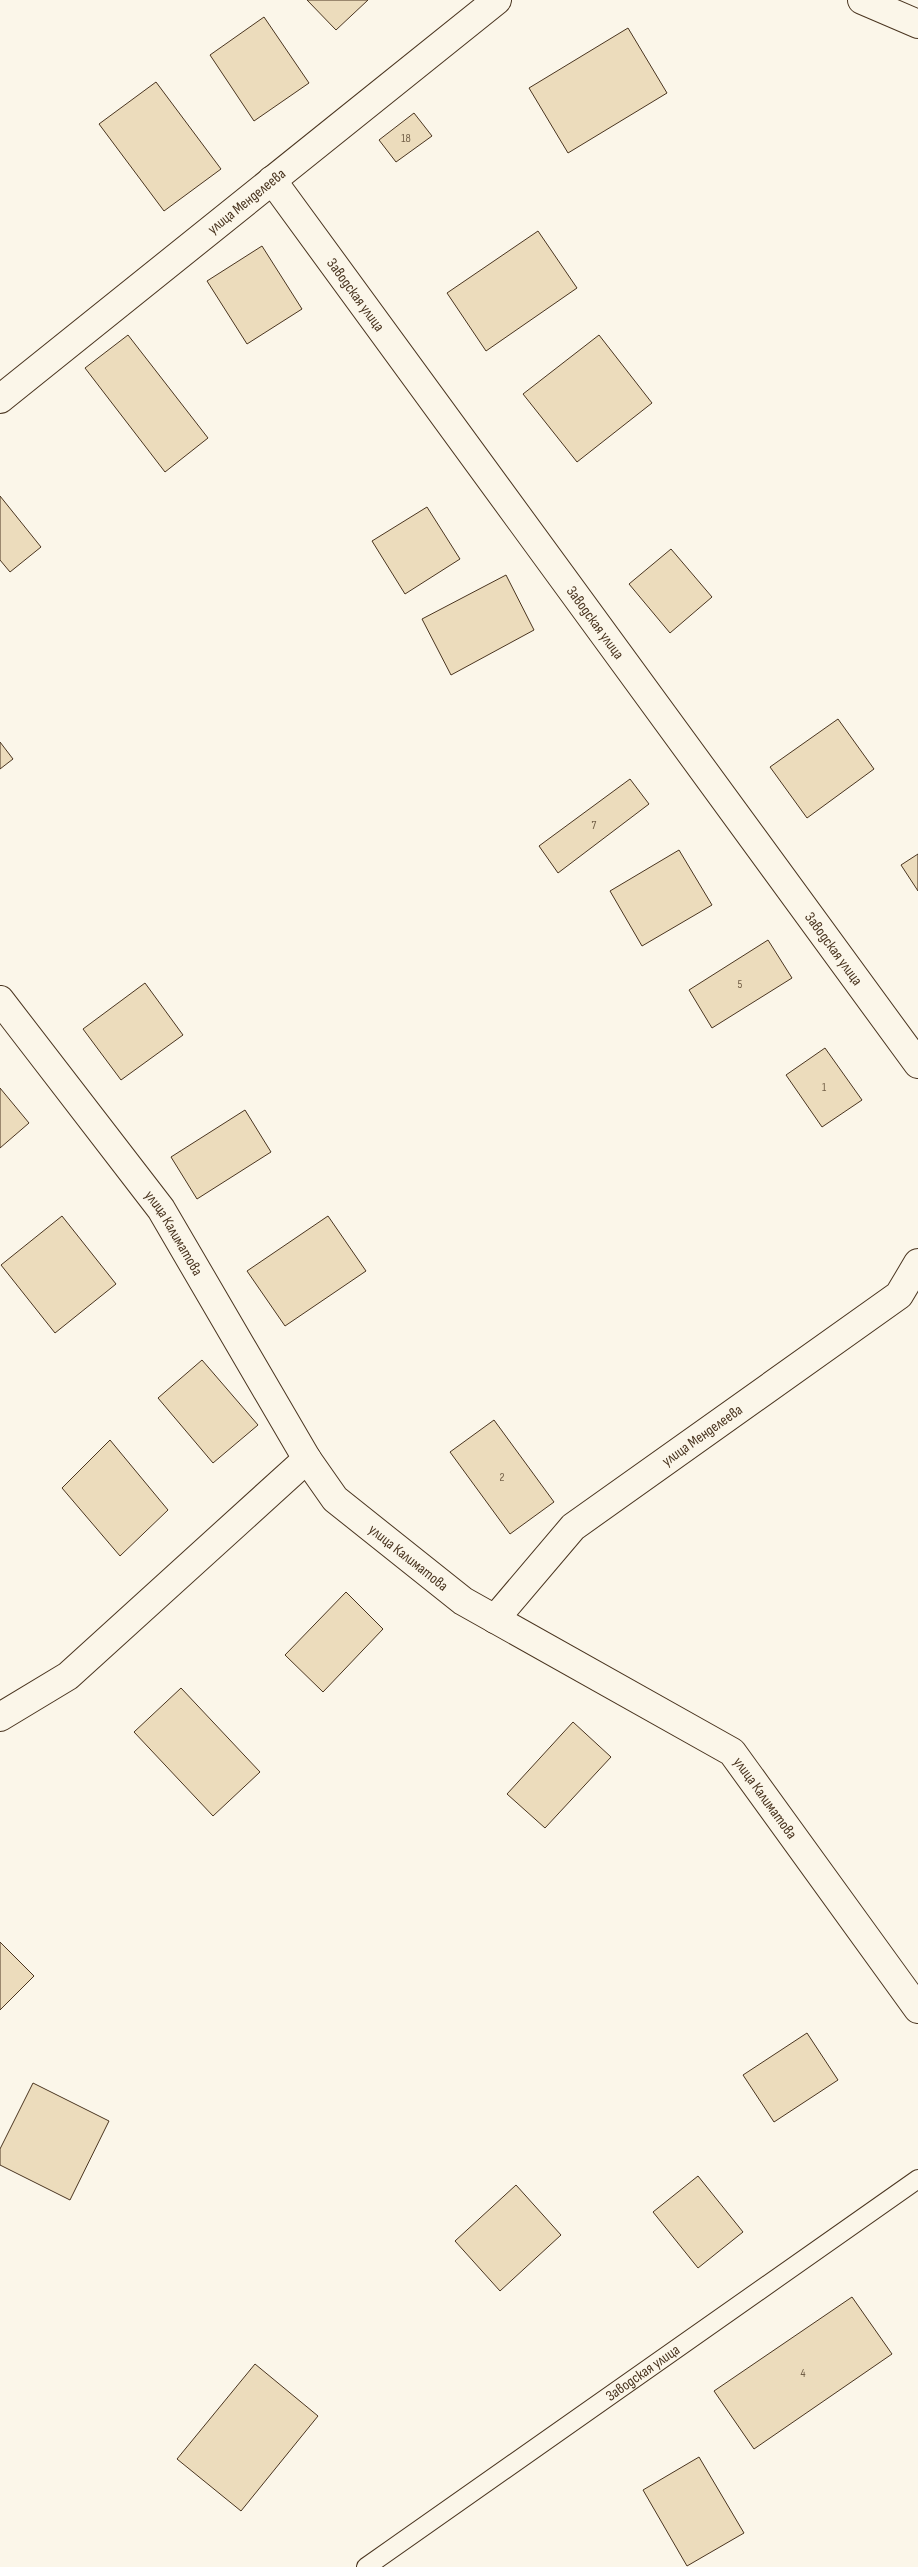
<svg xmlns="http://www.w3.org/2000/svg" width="918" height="2567" font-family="'Sofia Sans Condensed',sans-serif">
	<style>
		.building { fill: #ecdcbc; stroke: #4a3520 }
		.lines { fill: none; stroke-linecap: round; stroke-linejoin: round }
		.lane-casing { stroke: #4a3520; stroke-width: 20 }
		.street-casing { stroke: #4a3520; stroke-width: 30 }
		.lane { stroke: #fbf6e9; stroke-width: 18 }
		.street { stroke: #fbf6e9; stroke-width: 28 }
		.labels { text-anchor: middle; stroke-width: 4; stroke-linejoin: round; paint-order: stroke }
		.number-label { font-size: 12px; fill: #725f47 }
		.street-label { font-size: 15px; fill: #4a3520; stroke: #fbf6e9 }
	</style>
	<rect width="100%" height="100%" fill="#fbf6e9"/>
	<!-- building -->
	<g class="building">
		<polygon points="307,0 368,0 336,30"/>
		<polygon points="264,17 309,83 254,121 210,55"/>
		<polygon points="628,28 667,93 568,153 529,88"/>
		<polygon points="156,82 221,169 164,211 99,124"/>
		<polygon points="414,113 432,136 396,162 379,140"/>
		<polygon points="538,231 577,288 486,351 447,293"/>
		<polygon points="262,246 302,309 247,344 207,281"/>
		<polygon points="128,335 208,438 165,472 85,368"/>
		<polygon points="599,335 652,403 577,462 523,394"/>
		<polygon points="0,496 41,547 10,572 0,560"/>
		<polygon points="427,507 460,559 405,594 372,541"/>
		<polygon points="671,549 712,597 670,633 629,584"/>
		<polygon points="506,575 534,630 451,675 422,619"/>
		<polygon points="838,719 874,769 807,818 770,767"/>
		<polygon points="0,742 13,759 0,769"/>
		<polygon points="630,779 649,804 558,873 539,846"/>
		<polygon points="679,850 712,905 642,946 610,891"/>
		<polygon points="918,854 918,891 901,865"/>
		<polygon points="768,940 792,978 712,1028 689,990"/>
		<polygon points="145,983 183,1035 121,1080 83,1029"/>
		<polygon points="825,1048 862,1100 822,1127 786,1075"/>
		<polygon points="0,1088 29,1123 0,1148"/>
		<polygon points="245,1110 271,1152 197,1199 171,1157"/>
		<polygon points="62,1216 116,1284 55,1333 1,1265"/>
		<polygon points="328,1216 366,1271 285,1326 247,1271"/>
		<polygon points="202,1360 258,1425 213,1463 158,1398"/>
		<polygon points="494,1420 554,1502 510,1534 450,1452"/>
		<polygon points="110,1440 168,1510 120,1556 62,1488"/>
		<polygon points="346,1592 383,1629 323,1692 285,1655"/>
		<polygon points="181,1688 260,1772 213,1816 134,1732"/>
		<polygon points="573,1722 611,1757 545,1828 507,1794"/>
		<polygon points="0,1942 34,1976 0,2010"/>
		<polygon points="807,2033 838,2080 774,2122 743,2075"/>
		<polygon points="33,2083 109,2121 70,2200 0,2165 0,2149"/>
		<polygon points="698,2176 743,2232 698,2268 653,2212"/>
		<polygon points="516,2185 561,2235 500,2291 455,2241"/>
		<polygon points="852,2297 892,2354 754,2449 714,2391"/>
		<polygon points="255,2364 318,2416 241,2511 177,2459"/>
		<polygon points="699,2457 744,2533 687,2566 643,2490"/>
	</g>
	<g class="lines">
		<!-- lane casing -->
		<g class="lane-casing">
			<g id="lane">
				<path id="s1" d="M366 2567 918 2179"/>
			</g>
		</g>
		<!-- street casing -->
		<g class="street-casing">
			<g id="street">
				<polyline points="862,0 918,24"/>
				<path id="s2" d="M272 180 918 1064"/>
				<path id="s3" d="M0 399 497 0"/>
				<path id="s4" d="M0 1000 161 1209 307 1459 335 1499 463 1601 732 1752 918 2009"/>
				<path id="s5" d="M495 1619 573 1527 899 1295 918 1263"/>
				<polyline points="0,1717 68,1676 307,1459"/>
			</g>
		</g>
		<!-- lane -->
		<use href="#lane" class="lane"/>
		<!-- street -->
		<use href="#street" class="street"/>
	</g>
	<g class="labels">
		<!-- number labels -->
		<g class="number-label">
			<text x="406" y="142">18</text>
			<text x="594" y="829">7</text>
			<text x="740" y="988">5</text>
			<text x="824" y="1091">1</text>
			<text x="502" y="1481">2</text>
			<text x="803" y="2377">4</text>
		</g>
		<!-- street labels -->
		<g class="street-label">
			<text dy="5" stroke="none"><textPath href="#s3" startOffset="316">улица Менделеева</textPath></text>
			<text dy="5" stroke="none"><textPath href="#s2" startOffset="142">Заводская улица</textPath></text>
			<text dy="5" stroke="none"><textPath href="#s2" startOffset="548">Заводская улица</textPath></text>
			<text dy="5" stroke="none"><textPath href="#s2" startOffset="952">Заводская улица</textPath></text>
			<text dy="5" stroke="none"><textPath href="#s4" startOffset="291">улица Калиматова</textPath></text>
			<text dy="5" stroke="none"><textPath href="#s5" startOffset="279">улица Менделеева</textPath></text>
			<text dy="5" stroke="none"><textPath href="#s4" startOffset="696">улица Калиматова</textPath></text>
			<text dy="5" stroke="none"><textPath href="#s4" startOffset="1131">улица Калиматова</textPath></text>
			<text dy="5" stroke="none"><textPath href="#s1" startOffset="338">Заводская улица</textPath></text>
		</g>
	</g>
</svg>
